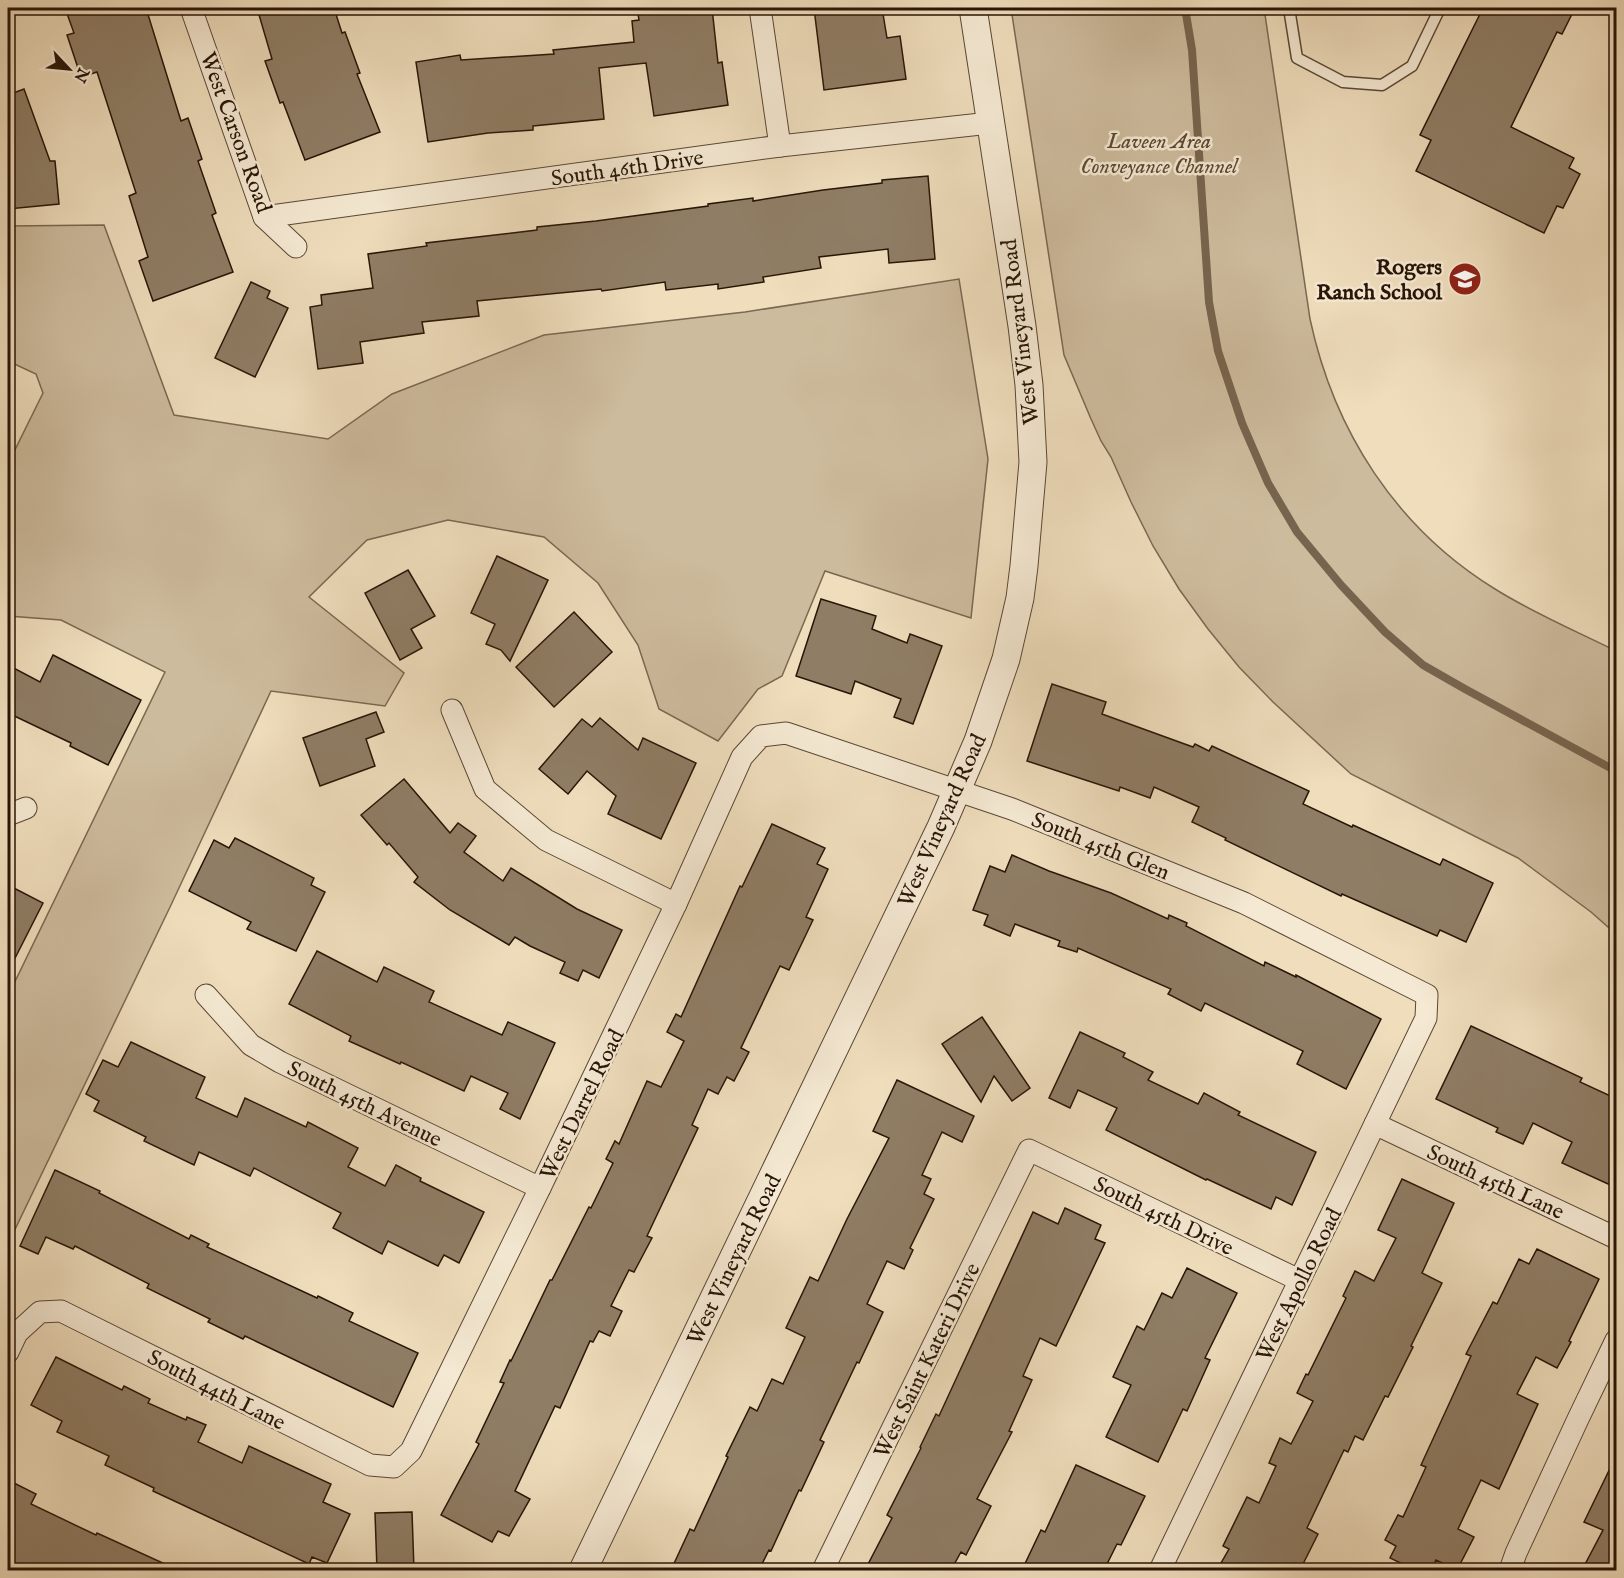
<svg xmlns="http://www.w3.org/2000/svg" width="1624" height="1578" font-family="'IM FELL English',serif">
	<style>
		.green { fill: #cdbb9d; stroke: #7a6852; stroke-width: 1.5 }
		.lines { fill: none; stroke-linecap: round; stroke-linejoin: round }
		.stream { stroke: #77644e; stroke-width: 8 }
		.building { fill: #8f7d65; stroke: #281507; stroke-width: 1.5 }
		.service-casing { stroke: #5a4734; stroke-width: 13 }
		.minor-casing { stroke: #5a4734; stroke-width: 23 }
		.tertiary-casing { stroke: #5a4734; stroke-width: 29 }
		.service { stroke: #f5e9d3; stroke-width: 10 }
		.minor { stroke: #f5e9d3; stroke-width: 21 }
		.tertiary { stroke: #f5e9d3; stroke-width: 27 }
		.labels { text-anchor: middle; stroke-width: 5; stroke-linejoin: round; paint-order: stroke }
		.street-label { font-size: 22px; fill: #281507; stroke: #f5e9d3 }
		.park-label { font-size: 22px; font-style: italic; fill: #5a4734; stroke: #f5e9d3 }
		.poi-label { font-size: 22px; font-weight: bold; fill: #281507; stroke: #f5e9d3; text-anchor: end }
	</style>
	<rect width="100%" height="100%" fill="#efddbc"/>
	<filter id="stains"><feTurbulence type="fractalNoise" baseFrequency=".00333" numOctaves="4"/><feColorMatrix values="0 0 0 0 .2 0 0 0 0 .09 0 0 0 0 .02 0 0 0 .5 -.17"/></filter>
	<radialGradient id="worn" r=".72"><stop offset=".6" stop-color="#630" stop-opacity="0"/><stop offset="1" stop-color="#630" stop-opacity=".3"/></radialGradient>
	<!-- green -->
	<g class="green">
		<path d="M1011 8H1264L1310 319C1334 431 1396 528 1495 589 1533 613 1576 631 1616 651V934L1591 912 1518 858 1351 774 1273 702 1239 667 1208 629 1179 589 1153 546 1131 502 1111 457 1101 441 1091 419 1064 355Z"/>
		<polygon points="104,225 174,415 328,439 392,394 544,335 745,312 959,279 988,459 971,618 825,571 782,676 758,689 718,741 659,709 638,645 598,583 544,537 448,520 367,540 309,597 404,673 385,706 271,691 171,905 8,1244 8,996 165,672 61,620 8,616 8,464 43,393 36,374 8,361 8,226"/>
	</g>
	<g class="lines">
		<!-- stream -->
		<polyline class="stream" points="1185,8 1192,50 1209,302 1218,351 1242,423 1268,483 1297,532 1341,585 1385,632 1423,665 1465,689 1616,771"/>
	</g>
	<!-- building -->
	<g class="building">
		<polygon points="65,8 146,8 181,121 188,118 202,159 198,161 216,213 212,215 233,272 153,301 139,261 148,257 129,196 136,193 97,72 81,77 67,35 74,33"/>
		<polygon points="257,8 334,8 342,33 345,32 360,73 357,74 380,132 305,160 283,102 280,103 265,61 272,59"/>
		<polygon points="637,8 712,8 718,63 722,62 728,105 654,116 646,63 599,68 604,119 533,126 533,130 488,133 428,142 416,62 460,55 461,60 554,54 553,50 634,42 632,21 639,20"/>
		<polygon points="814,8 882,8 887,38 900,36 906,79 824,90"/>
		<polygon points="1483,8 1575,8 1562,34 1557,32 1511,127 1574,158 1569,168 1580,174 1563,208 1557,206 1544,233 1416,171 1431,140 1420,135"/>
		<polygon points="24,89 50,161 55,161 59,204 8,209 8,95"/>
		<polygon points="928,176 935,259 889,263 888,249 819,257 821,268 763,277 764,282 718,289 718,284 666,290 665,282 602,291 601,289 477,301 479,316 422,322 424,333 360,342 363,363 318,369 310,307 322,305 321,295 373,288 368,254 427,246 426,243 537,230 537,227 596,221 708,206 708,204 753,198 753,201 823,190 882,183 882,180"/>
		<polygon points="251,282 270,291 267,298 288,308 255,377 215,358"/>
		<polygon points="497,556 548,580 510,661 501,650 486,644 495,624 471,613"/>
		<polygon points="408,570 435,616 411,629 422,648 400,660 365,593"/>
		<polygon points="821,599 876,616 872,629 907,643 910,634 942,646 913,724 894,717 901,699 855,681 851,694 796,676"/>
		<polygon points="574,612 612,652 554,707 516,667"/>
		<polygon points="53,655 141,700 108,765 70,746 71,743 8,713 8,665 40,682"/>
		<polygon points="1052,684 1106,702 1102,714 1193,747 1195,744 1209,751 1212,746 1309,791 1303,804 1352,827 1353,825 1440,865 1443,859 1493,883 1466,942 1440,930 1437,936 1342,894 1341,896 1225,840 1226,838 1192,822 1199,807 1154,787 1150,798 1120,787 1119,791 1027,761"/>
		<polygon points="376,712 384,732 366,739 375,766 320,786 303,738"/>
		<polygon points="600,718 638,750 643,738 696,763 661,839 608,814 616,796 587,771 568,794 539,769 582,719 592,727"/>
		<polygon points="404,779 450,833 458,823 476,836 464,852 503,881 511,868 577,909 622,930 599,978 583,970 578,981 560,973 565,962 530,946 515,937 509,945 450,910 414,882 418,877 389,843 387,845 361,815"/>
		<polygon points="772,824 825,848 817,864 828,869 806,917 813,920 789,970 780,966 741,1048 749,1052 734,1081 727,1077 718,1094 708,1089 692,1125 698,1128 647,1236 652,1238 634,1272 629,1270 611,1306 622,1311 610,1336 599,1331 593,1342 590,1341 560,1408 555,1406 515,1491 530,1499 509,1536 498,1531 492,1542 441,1515 479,1444 476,1442 504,1383 500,1382 510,1360 511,1361 550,1280 552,1280 589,1207 591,1208 613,1163 606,1159 615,1141 619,1144 647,1081 661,1087 684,1041 667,1032 676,1014 681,1017 740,886 742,887"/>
		<polygon points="235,838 314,878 311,885 325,892 296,951 247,929 251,922 189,891 214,840 229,848"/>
		<polygon points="1012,855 1049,871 1111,893 1168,919 1169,915 1187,923 1186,926 1264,966 1265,962 1296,977 1296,975 1381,1019 1346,1089 1297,1064 1303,1051 1205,1003 1201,1011 1168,994 1171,989 1078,948 1077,952 1058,946 1060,941 1015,924 1010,936 984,925 988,915 973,910 990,866 1005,872"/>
		<polygon points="8,885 43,903 8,972"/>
		<polygon points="317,951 377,982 384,967 434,991 429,1002 502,1035 508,1022 555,1043 520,1119 500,1109 508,1093 471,1076 464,1091 401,1062 400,1064 349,1041 351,1036 289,1004"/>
		<polygon points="982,1017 1030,1088 1012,1101 994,1076 981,1102 942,1044"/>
		<polygon points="1471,1026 1582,1078 1580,1082 1617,1099 1617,1188 1562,1163 1572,1142 1533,1123 1523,1144 1496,1132 1498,1128 1436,1099"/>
		<polygon points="1080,1032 1125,1053 1123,1057 1153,1072 1148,1080 1198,1104 1204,1093 1240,1112 1238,1115 1316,1152 1292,1205 1276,1197 1271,1209 1207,1179 1206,1180 1106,1130 1117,1108 1078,1090 1070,1108 1049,1098"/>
		<polygon points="131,1042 205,1077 196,1098 237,1117 245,1098 306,1127 308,1122 358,1148 348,1167 385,1186 396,1165 421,1178 420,1181 484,1212 459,1263 444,1255 438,1266 388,1241 382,1254 333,1228 341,1213 254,1168 250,1176 199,1152 194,1165 144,1141 146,1137 94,1111 99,1101 86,1094 103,1060 118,1067"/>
		<polygon points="897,1080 974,1116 962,1142 942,1132 922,1175 931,1179 924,1194 934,1199 910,1248 913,1250 904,1269 887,1261 867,1304 883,1312 859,1363 857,1362 820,1440 824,1442 801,1491 799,1490 771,1551 769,1550 759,1570 671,1570 690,1529 694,1531 728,1457 726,1456 750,1407 757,1411 772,1379 783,1384 805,1337 786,1328 810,1277 818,1281 847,1219 889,1138 873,1131"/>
		<polygon points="55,1170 100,1191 99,1193 189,1239 191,1235 209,1244 207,1247 317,1298 318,1296 353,1313 349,1321 418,1353 393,1407 245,1336 243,1339 208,1322 210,1319 147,1288 149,1284 75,1246 73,1249 46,1237 38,1254 20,1246"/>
		<polygon points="1402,1179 1454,1203 1422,1273 1442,1283 1411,1346 1413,1347 1388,1397 1385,1396 1363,1440 1355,1436 1348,1452 1344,1450 1307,1528 1318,1534 1300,1570 1217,1570 1229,1549 1223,1546 1247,1497 1259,1503 1276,1466 1269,1463 1280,1438 1291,1444 1313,1401 1297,1393 1306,1374 1308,1375 1346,1298 1343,1296 1355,1271 1374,1281 1396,1238 1378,1230"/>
		<polygon points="1065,1208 1101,1225 1095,1239 1105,1243 1056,1346 1040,1338 1023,1376 1032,1380 1009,1431 1012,1432 977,1499 991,1506 966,1555 961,1552 951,1570 865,1570 892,1518 887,1515 921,1448 920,1447 936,1414 939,1416 1033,1212 1058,1224"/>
		<polygon points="1537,1249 1599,1279 1569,1341 1571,1342 1557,1368 1536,1357 1517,1394 1538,1404 1499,1489 1481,1480 1458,1529 1474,1537 1457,1570 1436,1560 1431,1570 1415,1570 1390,1558 1396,1546 1385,1540 1398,1515 1403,1517 1426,1467 1421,1465 1471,1356 1466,1354 1493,1302 1497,1304 1519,1259 1529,1264"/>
		<polygon points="1187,1268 1237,1293 1205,1358 1210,1360 1187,1411 1183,1409 1158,1462 1106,1437 1131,1385 1113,1377 1137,1326 1144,1330 1162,1293 1172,1298"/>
		<polygon points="56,1357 122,1390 124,1386 150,1399 148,1403 186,1420 187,1417 206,1425 198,1442 242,1463 249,1446 331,1484 323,1502 350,1514 327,1563 312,1557 309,1564 153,1491 154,1488 105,1465 109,1456 57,1432 62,1421 31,1405"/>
		<polygon points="1617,1454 1617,1570 1582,1570 1603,1530 1584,1522"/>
		<polygon points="1076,1465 1145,1496 1121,1545 1117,1544 1104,1570 1022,1570 1041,1530 1045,1532"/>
		<polygon points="8,1480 36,1494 31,1504 96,1535 97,1533 178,1570 8,1570"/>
		<polygon points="412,1512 414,1570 377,1570 375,1513"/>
	</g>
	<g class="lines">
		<!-- service casing -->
		<g class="service-casing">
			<polyline id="service" points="1289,8 1297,58 1343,82 1382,85 1412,66 1440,8"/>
		</g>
		<!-- minor casing -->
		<g class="minor-casing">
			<g id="minor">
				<polyline points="191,8 264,217 296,247"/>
				<polyline points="760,8 780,146"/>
				<polyline points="264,217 780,146 990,123"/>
				<polyline points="452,710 485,789 546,840 676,904"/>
				<polyline points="8,815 26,808"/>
				<polyline points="206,995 251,1045 280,1062 540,1188"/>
				<polyline points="1375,1124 1616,1238"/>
				<polyline points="8,1352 17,1333 40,1312 61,1311 370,1465 394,1467 411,1451 540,1188 676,904 742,757 761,736 786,733 1012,809 1244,903 1427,995 1426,1018 1160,1570"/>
				<polyline points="823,1570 1029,1150 1299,1280"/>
				<polyline points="1510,1570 1516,1553 1578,1419 1616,1340"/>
			</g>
		</g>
		<!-- tertiary casing -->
		<g class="tertiary-casing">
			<polyline id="tertiary" points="583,1570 941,827 978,741 1006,659 1020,598 1024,566 1033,462 1029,385 1022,326 973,8"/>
		</g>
		<!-- service -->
		<use href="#service" class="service"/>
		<!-- minor -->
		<use href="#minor" class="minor"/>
		<!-- tertiary -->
		<use href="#tertiary" class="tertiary"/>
	</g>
	<!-- icons -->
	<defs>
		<g id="school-disc" transform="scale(1.725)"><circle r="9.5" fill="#8f2418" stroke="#f5e9d3"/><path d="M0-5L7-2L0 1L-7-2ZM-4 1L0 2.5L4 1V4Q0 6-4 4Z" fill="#fff"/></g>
	</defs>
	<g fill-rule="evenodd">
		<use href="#school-disc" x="1465" y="279"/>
	</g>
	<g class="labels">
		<!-- street labels -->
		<g class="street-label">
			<text transform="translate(237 132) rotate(70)" y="8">West Carson Road</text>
			<text transform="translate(627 167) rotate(-8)" y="8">South 46th Drive</text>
			<text transform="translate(1019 332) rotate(-97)" y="8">West Vineyard Road</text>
			<text transform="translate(941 820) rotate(-66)" y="8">West Vineyard Road</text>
			<text transform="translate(1101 845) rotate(22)" y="8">South 45th Glen</text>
			<text transform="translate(365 1103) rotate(26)" y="8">South 45th Avenue</text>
			<text transform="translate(581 1104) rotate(-64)" y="8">West Darrel Road</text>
			<text transform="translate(1496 1181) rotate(25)" y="8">South 45th Lane</text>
			<text transform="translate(1164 1215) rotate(26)" y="8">South 45th Drive</text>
			<text transform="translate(733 1259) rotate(-64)" y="8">West Vineyard Road</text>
			<text transform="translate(1298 1284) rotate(-64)" y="8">West Apollo Road</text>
			<text transform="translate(926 1360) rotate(-64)" y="8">West Saint Kateri Drive</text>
			<text transform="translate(217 1389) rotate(27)" y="8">South 44th Lane</text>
		</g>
		<!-- park labels -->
		<g class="park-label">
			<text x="1159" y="148">Laveen Area<tspan x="1159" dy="25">Conveyance Channel</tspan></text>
		</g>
		<!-- poi labels -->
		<g class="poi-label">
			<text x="1442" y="274">Rogers<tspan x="1442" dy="25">Ranch School</tspan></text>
		</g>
	</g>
	<!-- margin -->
	<rect width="1624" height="1578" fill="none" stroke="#efddbc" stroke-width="30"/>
	<rect x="9" y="9" width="1606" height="1560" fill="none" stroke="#281507" stroke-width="3"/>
	<rect x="15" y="15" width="1594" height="1548" fill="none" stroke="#281507" stroke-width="1.5"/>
	<!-- north arrow -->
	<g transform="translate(69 69) rotate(116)" stroke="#f5e9d3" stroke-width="4.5" paint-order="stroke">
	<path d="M0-4.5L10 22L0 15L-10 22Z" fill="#281507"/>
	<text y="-9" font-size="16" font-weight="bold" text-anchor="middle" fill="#281507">N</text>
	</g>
	<rect width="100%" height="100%" filter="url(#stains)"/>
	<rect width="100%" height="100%" fill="url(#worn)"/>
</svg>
